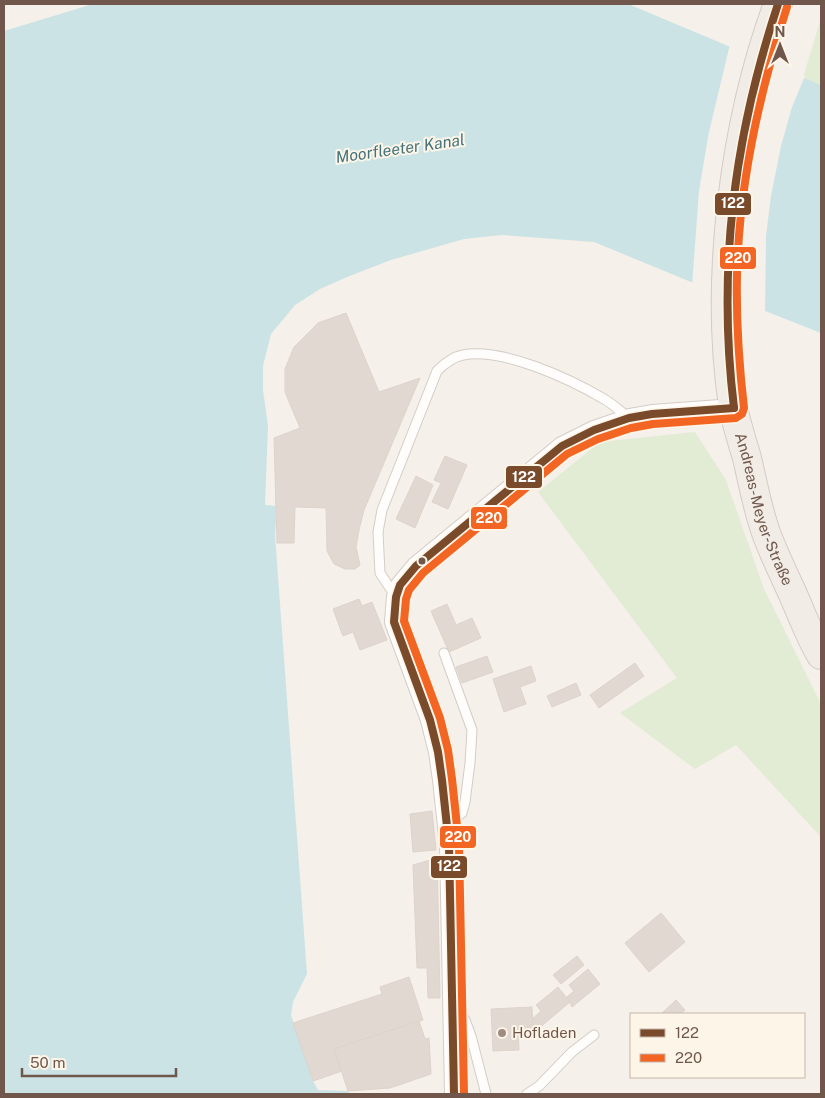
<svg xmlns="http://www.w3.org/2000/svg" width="825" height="1098" font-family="'Public Sans',sans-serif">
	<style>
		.green { fill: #e2ebd4 }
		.water { fill: #cbe3e5 }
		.pier { fill: #f5f0e9 }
		.building { fill: #e1d8d1; stroke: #ded3cb }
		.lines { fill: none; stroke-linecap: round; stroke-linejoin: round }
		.service-casing { stroke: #d4cdc7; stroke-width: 11 }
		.minor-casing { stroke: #d4cdc7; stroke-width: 20 }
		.primary-casing { stroke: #d4cbc5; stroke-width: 30 }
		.service { stroke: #fefdfc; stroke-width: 9 }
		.minor { stroke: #fefdfc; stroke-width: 18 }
		.primary { stroke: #f1ece5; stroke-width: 28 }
		.bus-1-casing { stroke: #fef5e9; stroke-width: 11 }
		.bus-2-casing { stroke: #fef5e9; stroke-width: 11 }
		.bus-1 { stroke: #7a4b2a; stroke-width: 8 }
		.bus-2 { stroke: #f26522; stroke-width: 8 }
		.bus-dot { fill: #71574b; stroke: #fef5e9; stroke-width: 2 }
		.poi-dot { fill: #9f8d82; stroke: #fef5e9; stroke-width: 2 }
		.labels { text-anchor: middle; stroke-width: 4; stroke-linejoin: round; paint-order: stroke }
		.street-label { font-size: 15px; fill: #71574b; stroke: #fef5e9 }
		.poi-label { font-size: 15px; fill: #71574b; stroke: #fef5e9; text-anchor: start }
		.water-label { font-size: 16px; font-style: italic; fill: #43747c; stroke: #fef5e9 }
		.line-badge { stroke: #fef5e9; stroke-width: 2 }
		.badge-label { font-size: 14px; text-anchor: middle; font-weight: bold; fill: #fff }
	</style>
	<rect width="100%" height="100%" fill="#f5f0e9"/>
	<!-- green -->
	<g class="green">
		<polygon points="821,18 821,85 803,78"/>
		<polygon points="695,432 726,480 764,589 821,704 821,837 736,745 695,769 620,713 677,678 538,492 600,442"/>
	</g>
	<!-- water -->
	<polygon class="water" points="93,4 628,4 821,85 821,333 696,284 594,242 502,235 464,239 391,260 347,277 320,289 295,305 271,334 263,366 263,390 268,426 265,505 277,506 275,535 307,974 293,1002 291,1015 313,1081 318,1090 348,1091 350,1094 4,1094 4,31"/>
	<!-- pier -->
	<polygon class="pier" points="730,44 805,76 792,107 781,146 771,196 766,236 765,312 692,285 699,191 703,167 709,132"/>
	<!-- building -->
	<g class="building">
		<polygon points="346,313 379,392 420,378 364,510 359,530 356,547 360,565 355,569 345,569 334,564 327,551 326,508 295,507 294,543 277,543 274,438 300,428 285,392 285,369 294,347 318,323"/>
		<polygon points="445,456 467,465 448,509 432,502 441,483 434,480"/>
		<polygon points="416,476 433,485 415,528 396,519"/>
		<polygon points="359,599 362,606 372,602 387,640 360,650 353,632 343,636 333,609"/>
		<polygon points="447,604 456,625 472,618 481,638 449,652 431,611"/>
		<polygon points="487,656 493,672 462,683 456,667"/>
		<polygon points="635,663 644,676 599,708 590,695"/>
		<polygon points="531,666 536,681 520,687 526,704 504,712 493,679"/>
		<polygon points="576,683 581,695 552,707 547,696"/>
		<polygon points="432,811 436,850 413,852 410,814"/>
		<polygon points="437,858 440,998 428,998 427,968 417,968 413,865"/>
		<polygon points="661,913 685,942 649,972 625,943"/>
		<polygon points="577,956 584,965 561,984 553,975"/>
		<polygon points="588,969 600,984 572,1007 567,997 574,991 569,985"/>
		<polygon points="409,977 423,1020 334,1049 342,1071 313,1081 293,1023 382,994 380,987"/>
		<polygon points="558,987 570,1002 538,1029 533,1026 532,1019 541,1011 536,1005"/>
		<polygon points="676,1000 685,1010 681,1014 661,1014"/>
		<polygon points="532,1007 533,1028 518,1028 519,1050 493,1051 491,1009"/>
		<polygon points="419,1021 425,1039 429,1038 431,1074 390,1088 348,1091 334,1049"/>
	</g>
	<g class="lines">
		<!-- service casing -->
		<g class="service-casing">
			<g id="service">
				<path d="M396 597 380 573 378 532 382 510 437 371C444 364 452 357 463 355 502 347 570 379 604 399 613 404 621 412 629 418"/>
				<polyline points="444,653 472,730 470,763 465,802 462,813 447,825"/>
				<polyline points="455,1005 465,1020 471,1036 486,1094"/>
				<polyline points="527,1094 539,1086 572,1052 594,1035"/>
			</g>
		</g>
		<!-- minor casing -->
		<g class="minor-casing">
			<polyline id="minor" points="454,1094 449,845 442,780 438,752 430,720 394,622 396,597 400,585 416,566 562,446 594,430 629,418 652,414 734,408"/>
		</g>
		<!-- primary casing -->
		<g class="primary-casing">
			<g id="primary">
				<path id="s1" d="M778 4C734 124 714 279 733 406 736 423 742 441 747 458 753 483 758 513 768 538 775 556 783 573 791 590 801 612 809 635 821 655"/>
			</g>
		</g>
		<!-- service -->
		<use href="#service" class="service"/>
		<!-- minor -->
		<use href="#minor" class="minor"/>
		<!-- primary -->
		<use href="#primary" class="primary"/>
		<!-- bus-1 casing -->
		<g class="bus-1-casing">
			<g id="bus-1">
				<path d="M734 408C717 268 734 137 778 4"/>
				<polyline points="454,1094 449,845 442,780 438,752 430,720 394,622 396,597 400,585 416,566 562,446 594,430 629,418 652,414 734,408"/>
			</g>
		</g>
		<!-- bus-2 casing -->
		<g class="bus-2-casing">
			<path id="bus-2" d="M464 1094 459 845 452 779 448 750 440 718 404 621 406 599 409 590 423 573 567 454 598 439 631 428 653 424 736 418 742 414 744 408C739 364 736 320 737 275 739 183 759 94 787 7"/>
		</g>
		<!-- bus-1 -->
		<use href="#bus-1" class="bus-1"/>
		<!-- bus-2 -->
		<use href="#bus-2" class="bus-2"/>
	</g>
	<!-- markers -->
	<circle class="bus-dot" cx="422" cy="561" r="4.5"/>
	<circle class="poi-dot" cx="502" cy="1033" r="5"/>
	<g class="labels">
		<!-- street labels -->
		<g class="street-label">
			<text dy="5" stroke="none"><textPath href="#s1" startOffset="516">Andreas-Meyer-Straße</textPath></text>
		</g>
		<!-- poi labels -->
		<g class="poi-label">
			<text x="512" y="1038">Hofladen</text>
		</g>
		<!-- water labels -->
		<g class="water-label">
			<text transform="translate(400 148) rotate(-8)" y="6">Moorfleeter Kanal</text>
		</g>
	</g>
	<g class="line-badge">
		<rect x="714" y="192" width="38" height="24" rx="5" fill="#7a4b2a"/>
		<rect x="719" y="246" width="38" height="24" rx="5" fill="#f26522"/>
		<rect x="505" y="465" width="38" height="24" rx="5" fill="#7a4b2a"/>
		<rect x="470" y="506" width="38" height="24" rx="5" fill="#f26522"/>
		<rect x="439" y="825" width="38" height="24" rx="5" fill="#f26522"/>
		<rect x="430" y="855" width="38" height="24" rx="5" fill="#7a4b2a"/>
	</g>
	<g class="badge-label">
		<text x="733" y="208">122</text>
		<text x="738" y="263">220</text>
		<text x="524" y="482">122</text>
		<text x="489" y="523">220</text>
		<text x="458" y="842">220</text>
		<text x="449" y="871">122</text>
	</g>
	<!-- border -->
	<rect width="825" height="1098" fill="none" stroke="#71574b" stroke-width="10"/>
	<!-- legend -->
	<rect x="630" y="1013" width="175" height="65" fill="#fef5e9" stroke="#c6b6aa"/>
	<rect x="640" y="1029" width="25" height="8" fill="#7a4b2a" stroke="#c6b6aa"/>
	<text x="675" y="1038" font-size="15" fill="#71574b">122</text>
	<rect x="640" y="1054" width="25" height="8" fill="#f26522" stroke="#c6b6aa"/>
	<text x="675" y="1063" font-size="15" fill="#71574b">220</text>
	<!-- north arrow -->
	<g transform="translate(780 45)" stroke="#fef5e9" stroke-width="4" paint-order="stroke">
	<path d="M0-4L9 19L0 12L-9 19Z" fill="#71574b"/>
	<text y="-8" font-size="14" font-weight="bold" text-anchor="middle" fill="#71574b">N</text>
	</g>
	<!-- scale -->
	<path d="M22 1068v8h154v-8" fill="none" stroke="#71574b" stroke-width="2.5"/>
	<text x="30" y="1068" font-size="15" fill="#71574b" stroke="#fef5e9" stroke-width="4" paint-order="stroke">50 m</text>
</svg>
